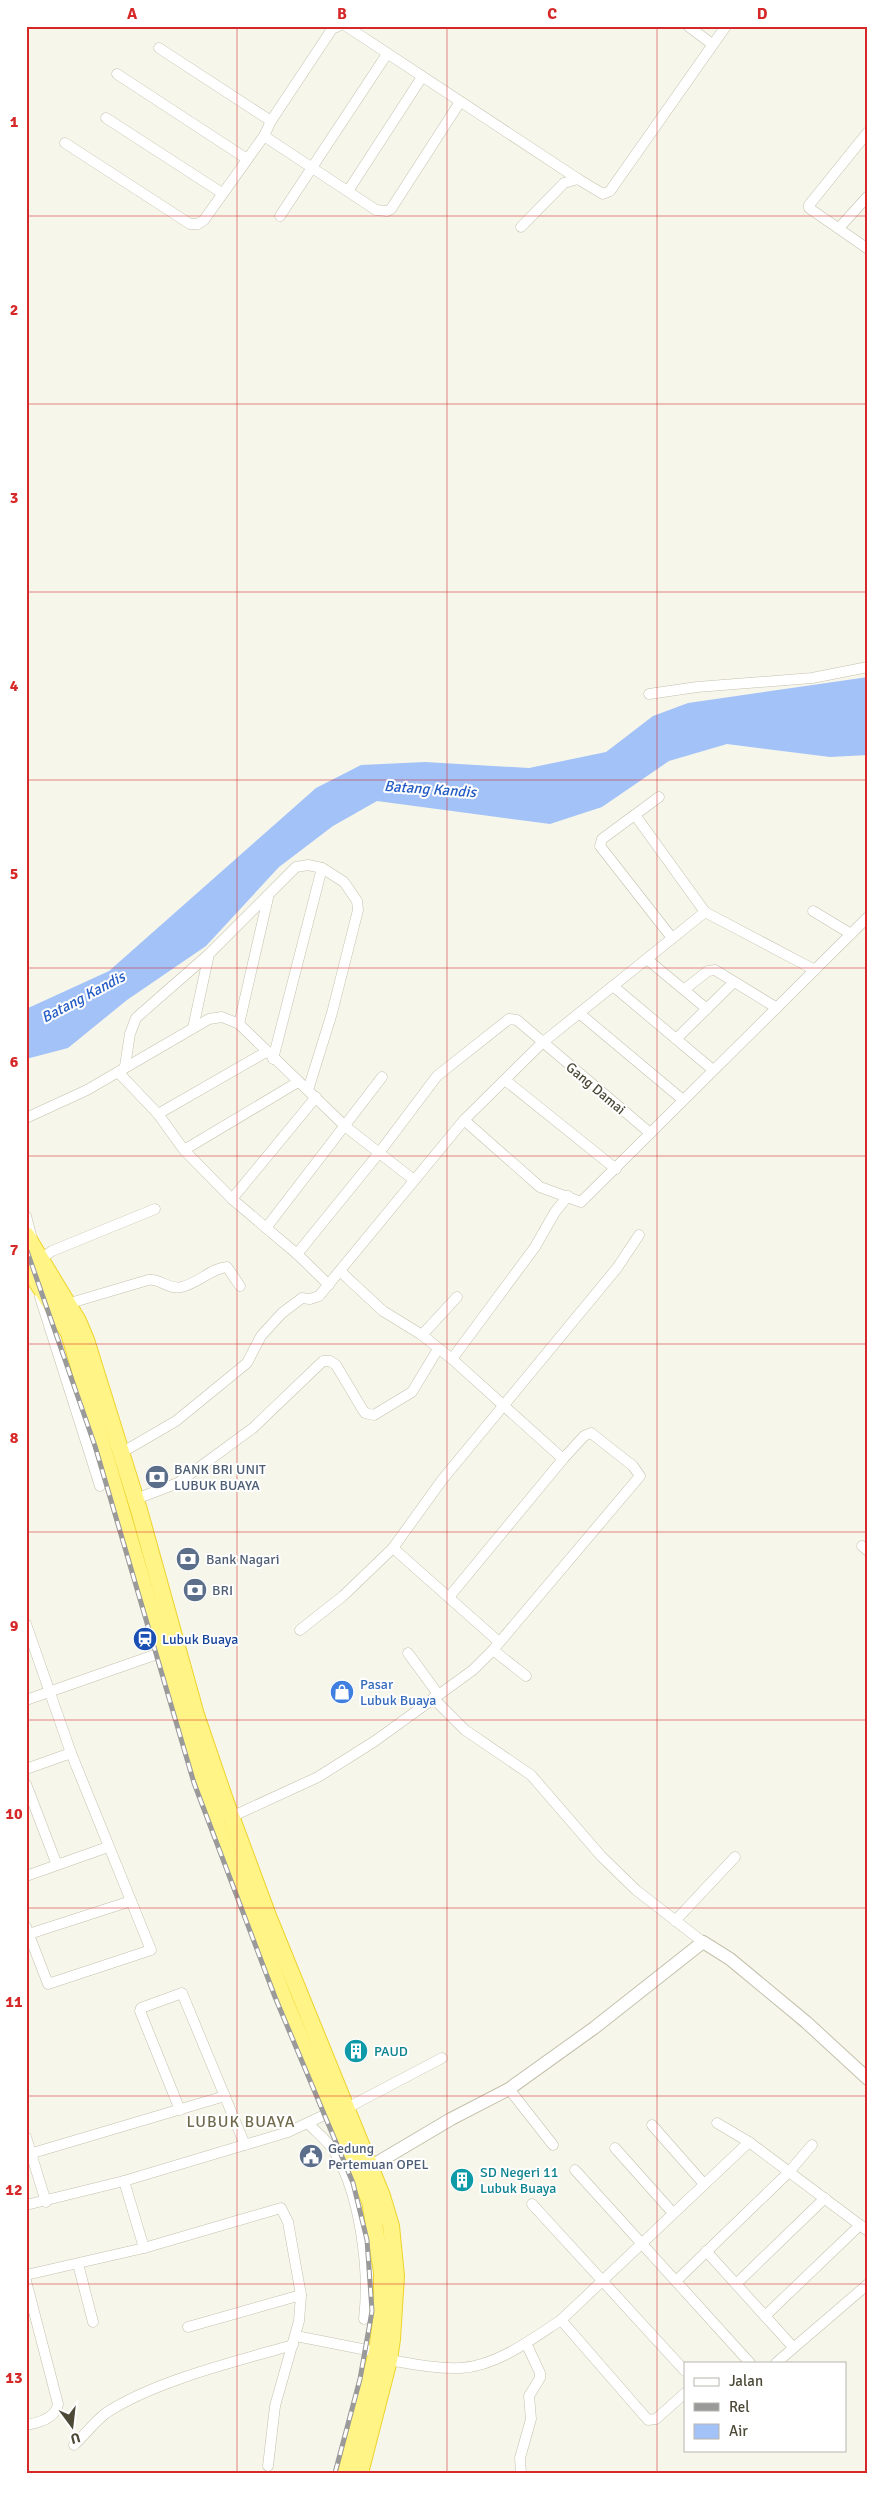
<svg xmlns="http://www.w3.org/2000/svg" width="894" height="2499" font-family="Signika,sans-serif">
	<style>
		.water { fill: #a3c2f8 }
		.lines { fill: none; stroke-linecap: round; stroke-linejoin: round }
		.minor-casing { stroke: #c4c1ac; stroke-width: 11 }
		.tertiary-casing { stroke: #c4c1ac; stroke-width: 14 }
		.trunk-casing { stroke: #edd32e; stroke-width: 18 }
		.minor { stroke: #fff; stroke-width: 10 }
		.tertiary { stroke: #fff; stroke-width: 12 }
		.trunk { stroke: #fff485; stroke-width: 16 }
		.rail-casing { stroke: #9a9a9a; stroke-width: 5 }
		.rail { stroke: #fff; stroke-width: 3; stroke-dasharray: 9; stroke-linecap: butt }
		.grid { fill: none; stroke: #d62828; stroke-width: 1; stroke-opacity: 0.55 }
		.labels { text-anchor: middle; stroke-width: 4; stroke-linejoin: round; paint-order: stroke }
		.street-label { font-size: 14px; fill: #4c4937; stroke: #fff }
		.service-label { font-size: 14px; fill: #4e5e75; stroke: #fff; text-anchor: start }
		.transit-label { font-size: 14px; fill: #164399; stroke: #fff; text-anchor: start }
		.shop-label { font-size: 14px; fill: #366cbe; stroke: #fff; text-anchor: start }
		.culture-label { font-size: 14px; fill: #0d838f; stroke: #fff; text-anchor: start }
		.water-label { font-size: 15px; font-style: italic; fill: #245cc5; stroke: #fff }
		.quarter-label { font-size: 16px; letter-spacing: 1px; fill: #706a4d; stroke: #fff }
		.neatline { fill: none; stroke: #d62828; stroke-width: 2 }
		.grid-label { font-size: 16px; text-anchor: middle; font-weight: bold; fill: #d62828 }
	</style>
	<rect width="100%" height="100%" fill="#f7f6eb"/>
	<!-- water -->
	<polygon class="water" points="868,677 868,755 830,757 727,744 669,761 602,807 550,824 377,801 333,826 279,867 206,946 127,1000 68,1048 26,1059 26,1009 109,971 316,788 361,765 425,762 529,768 606,752 653,716 688,703"/>
	<g class="lines">
		<!-- minor casing -->
		<g class="minor-casing">
			<g id="minor">
				<polyline points="346,26 578,179 603,194 610,191 726,26"/>
				<polyline points="688,26 712,44"/>
				<polyline points="159,48 271,121"/>
				<polyline points="117,74 247,159"/>
				<polyline points="106,118 222,193"/>
				<polyline points="868,132 809,205 809,208 868,249"/>
				<polyline points="264,136 376,210 387,211 391,209 460,102"/>
				<polyline points="65,143 190,224 198,224 204,220 264,136 271,121 332,29 339,26"/>
				<polyline points="348,191 422,77"/>
				<polyline points="280,216 387,54"/>
				<polyline points="521,227 564,183 578,179"/>
				<polyline points="839,228 868,196"/>
				<polyline points="649,694 697,687 812,678 868,667"/>
				<polyline points="659,797 602,839 600,846 672,938"/>
				<polyline points="635,815 705,912"/>
				<polyline points="813,911 851,934"/>
				<polyline points="648,960 707,1009"/>
				<polyline points="613,986 713,1070"/>
				<polyline points="685,989 708,971 715,970 777,1008"/>
				<polyline points="579,1013 683,1100"/>
				<polyline points="239,1024 268,898"/>
				<polyline points="193,1028 209,954 296,867 308,865 322,868 344,882 357,901 358,910 332,1013 308,1090"/>
				<polyline points="676,1039 733,983"/>
				<polyline points="273,1059 322,868"/>
				<polyline points="125,1066 130,1034 136,1018 209,954"/>
				<polyline points="118,1072 158,1114 184,1150 232,1199 297,1254 329,1285"/>
				<polyline points="505,1080 616,1169"/>
				<polyline points="158,1114 266,1052"/>
				<polyline points="26,1118 87,1090 209,1019 222,1017 239,1024 346,1127 414,1180"/>
				<polyline points="464,1120 540,1187 581,1202 868,917"/>
				<polyline points="184,1150 298,1082"/>
				<polyline points="232,1199 316,1097"/>
				<polyline points="26,1216 32,1239"/>
				<polyline points="266,1228 382,1077"/>
				<polyline points="297,1254 379,1153 437,1076 509,1019 517,1020 650,1133"/>
				<polyline points="38,1261 52,1251 155,1209"/>
				<polyline points="40,1297 100,1486"/>
				<path d="M67 1304 148 1280C160 1278 169 1290 181 1287 198 1284 211 1268 227 1267L240 1286"/>
				<polyline points="422,1335 457,1297"/>
				<polyline points="452,1359 535,1247 555,1212 568,1196"/>
				<polyline points="121,1453 176,1421 247,1363 261,1336 282,1313 302,1298 310,1299 319,1296 464,1120 542,1043 705,912 815,970"/>
				<polyline points="136,1499 178,1483 253,1428 323,1361 330,1361 336,1365 361,1407 365,1413 374,1415 412,1392 438,1349"/>
				<polyline points="862,1546 868,1551"/>
				<polyline points="393,1548 499,1642"/>
				<polyline points="449,1597 563,1459"/>
				<polyline points="26,1624 71,1753 151,1950 48,1984 26,1927"/>
				<polyline points="300,1630 343,1596 393,1548 442,1480 617,1268 639,1235"/>
				<polyline points="493,1650 526,1676"/>
				<polyline points="408,1653 438,1694"/>
				<polyline points="433,1698 465,1730 531,1775 601,1856 636,1890 703,1942"/>
				<polyline points="26,1700 163,1652"/>
				<polyline points="26,1769 71,1753"/>
				<polyline points="26,1784 57,1865"/>
				<polyline points="231,1817 318,1777 375,1741 473,1670 493,1650 640,1476 633,1466 591,1433 584,1436 563,1459 452,1359 422,1335 383,1311 341,1272"/>
				<polyline points="26,1876 108,1847"/>
				<polyline points="675,1921 735,1857"/>
				<polyline points="29,1934 131,1901"/>
				<polyline points="509,2089 553,2145"/>
				<polyline points="345,2109 442,2058"/>
				<polyline points="180,2110 140,2011 141,2008 182,1993 245,2145"/>
				<path d="M308 2123C316 2132 327 2140 334 2151 360 2194 370 2269 364 2319"/>
				<polyline points="717,2123 749,2142"/>
				<polyline points="652,2125 704,2184"/>
				<polyline points="26,2137 46,2202"/>
				<polyline points="615,2148 673,2213"/>
				<polyline points="26,2155 225,2096"/>
				<polyline points="575,2170 750,2363"/>
				<polyline points="124,2181 144,2248"/>
				<polyline points="532,2204 685,2371"/>
				<polyline points="26,2205 124,2181 288,2132 333,2111"/>
				<polyline points="706,2251 793,2347"/>
				<polyline points="78,2264 93,2322"/>
				<polyline points="26,2275 144,2248 281,2208 288,2222 301,2295 299,2321 275,2406 268,2466"/>
				<path d="M26 2281 58 2404C56 2418 38 2423 26 2425"/>
				<polyline points="676,2281 789,2172 812,2145"/>
				<polyline points="736,2284 825,2198"/>
				<polyline points="765,2316 860,2225"/>
				<polyline points="561,2320 648,2420 656,2419 685,2393"/>
				<polyline points="188,2327 301,2295"/>
				<polyline points="296,2336 377,2352"/>
				<path d="M389 2360C413 2364 437 2369 461 2368 497 2366 532 2339 561 2320L749 2142 868 2231"/>
				<polyline points="776,2363 868,2284"/>
				<path d="M74 2445C85 2435 94 2422 106 2413 154 2381 237 2361 293 2345"/>
				<polyline points="521,2473 520,2458 531,2419 529,2396 540,2378 540,2373 526,2343"/>
			</g>
		</g>
		<!-- tertiary casing -->
		<g class="tertiary-casing">
			<polyline id="tertiary" points="370,2167 451,2119 509,2089 594,2028 703,1942 730,1959 806,2022 868,2079"/>
		</g>
		<!-- trunk casing -->
		<g class="trunk-casing">
			<g id="trunk">
				<polyline points="26,1235 78,1321 86,1340 139,1510 196,1715 225,1800 268,1916 382,2196 391,2226 396,2276 392,2339 389,2360 360,2473"/>
				<polyline points="26,1265 69,1333 163,1652 217,1824 286,2004 370,2201 382,2272 382,2312 377,2352 346,2473"/>
			</g>
		</g>
		<!-- minor -->
		<use href="#minor" class="minor"/>
		<!-- tertiary -->
		<use href="#tertiary" class="tertiary"/>
		<!-- trunk -->
		<use href="#trunk" class="trunk"/>
		<!-- rail casing -->
		<g class="rail-casing">
			<polyline id="rail" points="26,1248 95,1446 194,1783 275,1997 353,2183 367,2240 372,2311 360,2379 335,2473"/>
		</g>
		<!-- rail -->
		<use href="#rail" class="rail"/>
	</g>
	<!-- grid -->
	<path class="grid" d="M237 26V2473M447 26V2473M657 26V2473M26 216H868M26 404H868M26 592H868M26 780H868M26 968H868M26 1156H868M26 1344H868M26 1532H868M26 1720H868M26 1908H868M26 2096H868M26 2284H868"/>
	<!-- icons -->
	<defs>
		<g id="bank-disc" transform="scale(1.25)"><circle r="9.5" fill="#5c6f8a" stroke="#fff"/><path d="M-6-4H6V4H-6ZM0-2.3a2.3 2.3 0 1 0 0 4.6a2.3 2.3 0 1 0 0-4.6Z" fill="#fff"/></g>
		<g id="station-disc" transform="scale(1.25)"><circle r="9.5" fill="#1a4fb4" stroke="#fff"/><path d="M-3-6H3Q5-6 5-4V2Q5 4 3 4L4.5 6H3L1.5 4h-3L-3 6H-4.5L-3 4Q-5 4-5 2V-4Q-5-6-3-6ZM-3.5-4v3h7v-3ZM-3.5 1v1.5H-2V1ZM2 1v1.5H3.5V1Z" fill="#fff"/></g>
		<g id="shop-disc" transform="scale(1.25)"><circle r="9.5" fill="#3f7fe0" stroke="#fff"/><path d="M-5-2.5h2.3a2.7 3.5 0 0 1 5.4 0H5L5.5 6h-11ZM-1.5-2.5h3a1.5 2.3 0 0 0-3 0Z" fill="#fff"/></g>
		<g id="building-disc" transform="scale(1.25)"><circle r="9.5" fill="#0f9aa8" stroke="#fff"/><path d="M-4-6H4V6H1V3H-1V6H-4ZM-2.5-4.3h1.7v1.8h-1.7ZM.8-4.3h1.7v1.8H.8ZM-2.5-1h1.7V.8h-1.7ZM.8-1h1.7V.8H.8Z" fill="#fff"/></g>
		<g id="civic-disc" transform="scale(1.25)"><circle r="9.5" fill="#5c6f8a" stroke="#fff"/><path d="M-.6-6.5H3V-4.5H.6V-3L4-1V1h2V6H-6V1h2V-1L-.6-3ZM-1.2 2.5V6h2.4V2.5Z" fill="#fff"/></g>
	</defs>
	<g fill-rule="evenodd">
		<use href="#bank-disc" x="157" y="1477"/>
		<use href="#bank-disc" x="188" y="1559"/>
		<use href="#bank-disc" x="195" y="1590"/>
		<use href="#station-disc" x="145" y="1639"/>
		<use href="#shop-disc" x="342" y="1692"/>
		<use href="#building-disc" x="356" y="2051"/>
		<use href="#civic-disc" x="311" y="2156"/>
		<use href="#building-disc" x="462" y="2180"/>
	</g>
	<g class="labels">
		<!-- street labels -->
		<g class="street-label">
			<text transform="translate(596 1088) rotate(40)" y="5">Gang Damai</text>
		</g>
		<!-- service labels -->
		<g class="service-label">
			<text x="174" y="1474">BANK BRI UNIT<tspan x="174" dy="16">LUBUK BUAYA</tspan></text>
			<text x="206" y="1564">Bank Nagari</text>
			<text x="212" y="1595">BRI</text>
			<text x="328" y="2153">Gedung<tspan x="328" dy="16">Pertemuan OPEL</tspan></text>
		</g>
		<!-- transit labels -->
		<g class="transit-label">
			<text x="162" y="1644">Lubuk Buaya</text>
		</g>
		<!-- shop labels -->
		<g class="shop-label">
			<text x="360" y="1689">Pasar<tspan x="360" dy="16">Lubuk Buaya</tspan></text>
		</g>
		<!-- culture labels -->
		<g class="culture-label">
			<text x="374" y="2056">PAUD</text>
			<text x="480" y="2177">SD Negeri 11<tspan x="480" dy="16">Lubuk Buaya</tspan></text>
		</g>
		<!-- water labels -->
		<g class="water-label">
			<text transform="translate(430 789) rotate(4)" y="5">Batang Kandis</text>
			<text transform="translate(83 997) rotate(-28)" y="5">Batang Kandis</text>
		</g>
		<!-- quarter labels -->
		<g class="quarter-label">
			<text x="241" y="2127">LUBUK BUAYA</text>
		</g>
	</g>
	<!-- border -->
	<rect width="894" height="2499" fill="none" stroke="#ffffff" stroke-width="55"/>
	<!-- legend -->
	<rect x="684" y="2362" width="162" height="90" fill="#ffffff" stroke="#b7b6af"/>
	<rect x="694" y="2378" width="25" height="8" fill="#ffffff" stroke="#b7b6af"/>
	<text x="729" y="2386" font-size="15" fill="#4c4937">Jalan</text>
	<rect x="694" y="2403" width="25" height="8" fill="#9a9a9a" stroke="#b7b6af"/>
	<text x="729" y="2412" font-size="15" fill="#4c4937">Rel</text>
	<rect x="694" y="2424" width="25" height="15" fill="#a3c2f8" stroke="#b7b6af"/>
	<text x="729" y="2436" font-size="15" fill="#4c4937">Air</text>
	<!-- north arrow -->
	<g transform="translate(72 2426) rotate(165)" stroke="#ffffff" stroke-width="4" paint-order="stroke">
	<path d="M0-4L9 19L0 12L-9 19Z" fill="#4c4937"/>
	<text y="-8" font-size="14" font-weight="bold" text-anchor="middle" fill="#4c4937">U</text>
	</g>
	<rect x="28" y="28" width="838" height="2444" class="neatline"/>
	<g class="grid-label">
		<text x="132" y="19">A</text>
		<text x="342" y="19">B</text>
		<text x="552" y="19">C</text>
		<text x="762" y="19">D</text>
		<text x="14" y="127">1</text>
		<text x="14" y="315">2</text>
		<text x="14" y="503">3</text>
		<text x="14" y="691">4</text>
		<text x="14" y="879">5</text>
		<text x="14" y="1067">6</text>
		<text x="14" y="1255">7</text>
		<text x="14" y="1443">8</text>
		<text x="14" y="1631">9</text>
		<text x="14" y="1819">10</text>
		<text x="14" y="2007">11</text>
		<text x="14" y="2195">12</text>
		<text x="14" y="2383">13</text>
	</g>
</svg>
